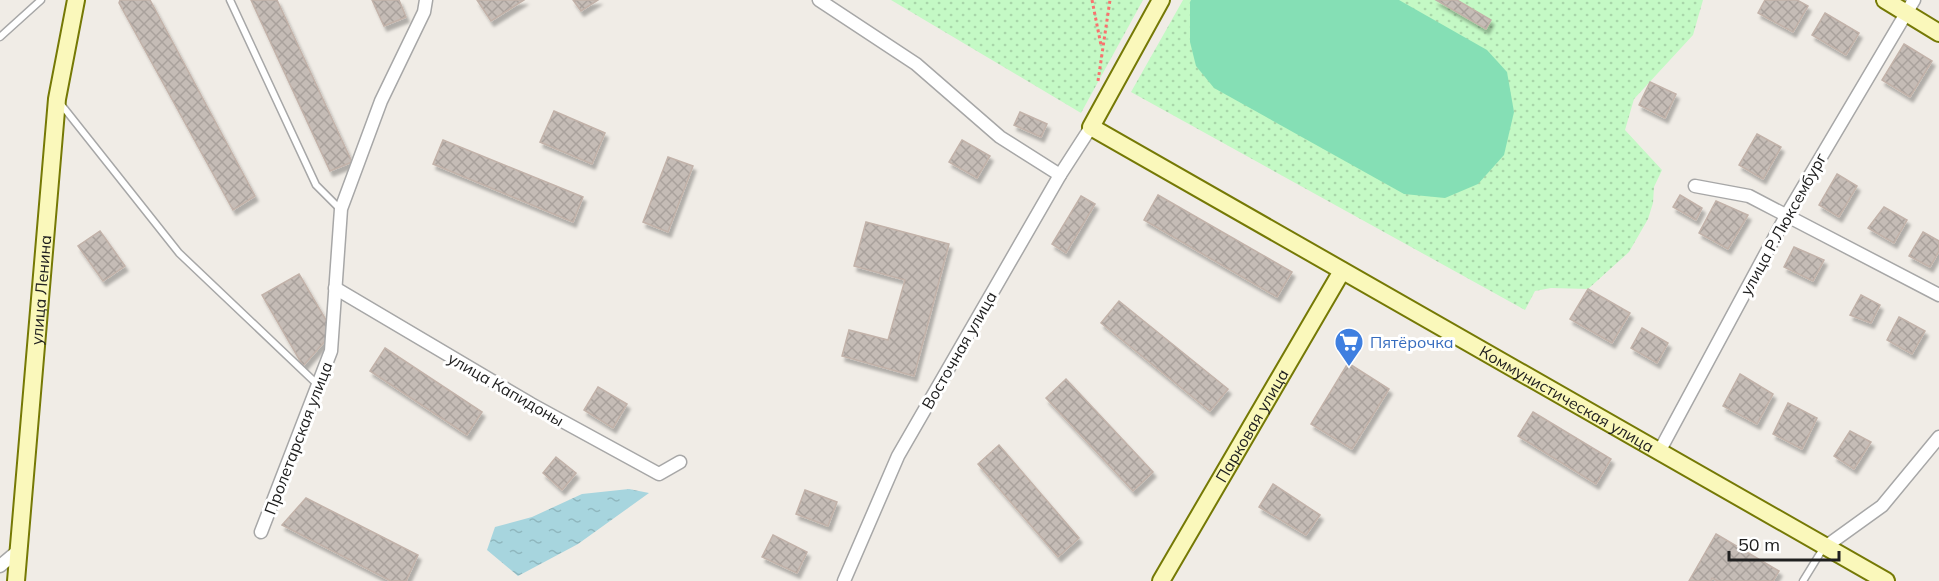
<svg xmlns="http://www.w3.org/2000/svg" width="1939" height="581" font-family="Mulish,sans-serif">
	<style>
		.park { fill: url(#park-dots) }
		.pitch { fill: #85dfb5 }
		.water { fill: url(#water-ripples) }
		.building { fill: url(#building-cross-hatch); stroke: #c2b2a9; stroke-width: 1.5; filter: url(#shadow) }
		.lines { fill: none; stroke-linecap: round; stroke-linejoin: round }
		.lane-casing { stroke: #a7a7a7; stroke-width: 9 }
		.street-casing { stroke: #a7a7a7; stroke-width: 15 }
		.secondary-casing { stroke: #757905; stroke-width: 20 }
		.path { stroke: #f9726e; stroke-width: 3; stroke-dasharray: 3 3; stroke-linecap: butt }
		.lane { stroke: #fff; stroke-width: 6 }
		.street { stroke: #fff; stroke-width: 12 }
		.secondary { stroke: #faf8bb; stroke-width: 16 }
		.labels { text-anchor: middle; stroke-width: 6; stroke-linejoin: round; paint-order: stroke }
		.street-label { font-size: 16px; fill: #202020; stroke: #fff }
		.shop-label { font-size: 16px; fill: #366cbe; stroke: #fff; text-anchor: start }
	</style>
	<defs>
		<pattern id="park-dots" width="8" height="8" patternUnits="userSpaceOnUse" patternTransform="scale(1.5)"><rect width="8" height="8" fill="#c4f9c5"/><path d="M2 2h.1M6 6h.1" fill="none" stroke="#a8d5a9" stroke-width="1.8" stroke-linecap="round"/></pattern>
		<pattern id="water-ripples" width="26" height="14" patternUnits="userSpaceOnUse" patternTransform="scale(1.5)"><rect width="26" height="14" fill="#a7d5de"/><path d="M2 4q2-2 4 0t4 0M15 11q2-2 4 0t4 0" fill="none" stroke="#8fb7be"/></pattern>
		<pattern id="building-cross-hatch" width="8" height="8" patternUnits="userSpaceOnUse" patternTransform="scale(1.5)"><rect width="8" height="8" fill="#c5bcb6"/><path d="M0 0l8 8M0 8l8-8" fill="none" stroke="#a9a19c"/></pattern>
		<filter id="shadow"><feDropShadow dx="3" dy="5" stdDeviation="1.5" flood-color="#0004"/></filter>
	</defs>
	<rect width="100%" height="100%" fill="#f0ece6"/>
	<!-- park -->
	<g class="park">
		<polygon points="891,0 1143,0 1081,113"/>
		<polygon points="1183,0 1703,0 1693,35 1634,99 1625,130 1662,170 1654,187 1653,203 1648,219 1629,252 1588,289 1551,288 1535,291 1525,310 1131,92"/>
	</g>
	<!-- pitch -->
	<polygon class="pitch" points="1191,0 1399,0 1487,50 1507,72 1514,112 1504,155 1478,184 1445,198 1404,194 1214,88 1196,66 1190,42 1190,2"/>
	<!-- water -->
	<polygon class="water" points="629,489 649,493 578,544 518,576 487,550 495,527 532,517 582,494"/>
	<!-- building -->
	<g class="building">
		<polygon points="120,0 150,0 255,196 233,210 119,3"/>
		<polygon points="251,0 277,0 352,162 330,171"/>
		<polygon points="372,0 399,0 406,17 384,26"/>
		<polygon points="477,0 524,0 491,21"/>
		<polygon points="573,0 598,0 581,11"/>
		<polygon points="1436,0 1457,0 1491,20 1486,29"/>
		<polygon points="1765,0 1797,0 1808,6 1793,32 1758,13"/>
		<polygon points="1825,13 1859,33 1846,55 1812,35"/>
		<polygon points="1904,44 1932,61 1910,97 1882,80"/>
		<polygon points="1650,82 1676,94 1665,118 1639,105"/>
		<polygon points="554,111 605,133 592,164 540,142"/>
		<polygon points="1020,112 1047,124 1041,137 1014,125"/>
		<polygon points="1757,134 1781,147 1763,179 1739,165"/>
		<polygon points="443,140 583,197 573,222 433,164"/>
		<polygon points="962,140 990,156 977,178 949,162"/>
		<polygon points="668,157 693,166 668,232 643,222"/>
		<polygon points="1837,174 1857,186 1839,217 1819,205"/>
		<polygon points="1158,195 1292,272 1277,297 1144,220"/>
		<polygon points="1680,195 1702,208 1696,220 1673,207"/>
		<polygon points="1081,196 1095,204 1066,253 1052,244"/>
		<polygon points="1716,201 1748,215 1728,249 1699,233"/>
		<polygon points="1884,207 1907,220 1894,243 1868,228"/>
		<polygon points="866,222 949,244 914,376 842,356 849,330 888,340 905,280 854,266"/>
		<polygon points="100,231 125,266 103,281 78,246"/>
		<polygon points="1923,232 1939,241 1939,251 1930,267 1909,256"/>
		<polygon points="1794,247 1824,260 1813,281 1784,267"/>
		<polygon points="299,274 333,332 303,366 262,295"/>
		<polygon points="1588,289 1630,313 1612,343 1570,319"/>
		<polygon points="1861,295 1880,305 1871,323 1850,315"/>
		<polygon points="1119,301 1228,389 1210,411 1101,323"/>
		<polygon points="1899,317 1925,331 1912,354 1887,340"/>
		<polygon points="1642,328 1668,343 1657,363 1631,348"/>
		<polygon points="385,348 482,412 467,435 370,371"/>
		<polygon points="1348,363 1389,389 1352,449 1311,424"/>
		<polygon points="1740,374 1773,394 1757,424 1723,406"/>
		<polygon points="1066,379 1153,472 1133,491 1046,398"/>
		<polygon points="598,387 627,404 613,428 584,410"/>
		<polygon points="1788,403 1817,418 1802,449 1773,434"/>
		<polygon points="1533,412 1611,459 1596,484 1518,436"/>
		<polygon points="1850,431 1871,442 1854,469 1834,456"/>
		<polygon points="999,445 1079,538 1058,557 978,464"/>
		<polygon points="556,457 576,473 562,490 543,473"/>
		<polygon points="1273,484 1320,515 1306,535 1259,507"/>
		<polygon points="805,490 837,502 828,526 796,514"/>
		<polygon points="306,498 418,555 406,581 391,581 282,525"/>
		<polygon points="1716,534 1779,571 1773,581 1718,581 1712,578 1711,581 1689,581"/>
		<polygon points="773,535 807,552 797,573 762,557"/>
	</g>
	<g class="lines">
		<!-- lane casing -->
		<g class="lane-casing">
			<g id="lane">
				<polyline points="230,0 316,185 340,209"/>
				<polyline points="0,37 41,0"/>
				<polyline points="60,103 179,253 318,385"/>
				<polyline points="1803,581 1824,547"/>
			</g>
		</g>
		<!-- street casing -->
		<g class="street-casing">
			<g id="street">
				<polyline points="819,0 916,64 1000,137 1060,175"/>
				<polyline points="1695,186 1749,196 1939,295"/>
				<polyline points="335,288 531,404 659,474 680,462"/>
				<polyline points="1659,452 1786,216 1914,0"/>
				<polyline points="261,532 331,351 341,209 381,101 424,12 426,0"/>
				<polyline points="1825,547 1882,506 1939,437"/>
				<polyline points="0,566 19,550"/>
				<polyline points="844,581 898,456 1060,175 1091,127"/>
			</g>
		</g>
		<!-- secondary casing -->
		<g class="secondary-casing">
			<g id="secondary">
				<path id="s1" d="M1161 0 1091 127 1886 581"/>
				<polyline points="1885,0 1939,33"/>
				<path id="s2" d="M16 581 57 99 76 0"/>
				<path id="s3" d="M1161 581 1342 271"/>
			</g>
		</g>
		<!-- path -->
		<g class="path">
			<polyline points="1092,0 1101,45"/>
			<polyline points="1098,81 1110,0"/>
		</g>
		<!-- lane -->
		<use href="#lane" class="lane"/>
		<!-- street -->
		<use href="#street" class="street"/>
		<!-- secondary -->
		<use href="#secondary" class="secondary"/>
	</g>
	<!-- icons -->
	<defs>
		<g id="supermarket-pin" transform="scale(1.5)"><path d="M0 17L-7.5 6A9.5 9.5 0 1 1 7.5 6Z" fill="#3f7fe0" stroke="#fff"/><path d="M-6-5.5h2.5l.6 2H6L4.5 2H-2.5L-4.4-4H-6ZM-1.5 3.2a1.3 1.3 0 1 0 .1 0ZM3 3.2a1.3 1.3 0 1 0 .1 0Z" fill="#fff"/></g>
	</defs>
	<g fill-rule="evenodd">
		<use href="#supermarket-pin" x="1349" y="342"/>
	</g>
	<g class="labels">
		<!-- street labels -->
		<g class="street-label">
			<text transform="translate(1783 224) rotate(-61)" y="6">улица Р.Люксембург</text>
			<text dy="6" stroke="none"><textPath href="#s2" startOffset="292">улица Ленина</textPath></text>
			<text transform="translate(959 350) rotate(-60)" y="6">Восточная улица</text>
			<text transform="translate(506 389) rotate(30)" y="6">улица Капидоны</text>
			<text dy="6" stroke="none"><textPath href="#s1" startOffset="693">Коммунистическая улица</textPath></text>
			<text dy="6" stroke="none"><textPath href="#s3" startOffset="180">Парковая улица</textPath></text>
			<text transform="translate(298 438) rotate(-69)" y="6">Пролетарская улица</text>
		</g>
		<!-- shop labels -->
		<g class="shop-label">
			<text x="1370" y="348">Пятёрочка</text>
		</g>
	</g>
	<!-- scale -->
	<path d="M1729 551v9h110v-9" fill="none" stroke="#202020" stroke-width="3"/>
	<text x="1738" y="551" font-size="18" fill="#202020" stroke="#ffffff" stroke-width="4.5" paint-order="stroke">50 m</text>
</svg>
